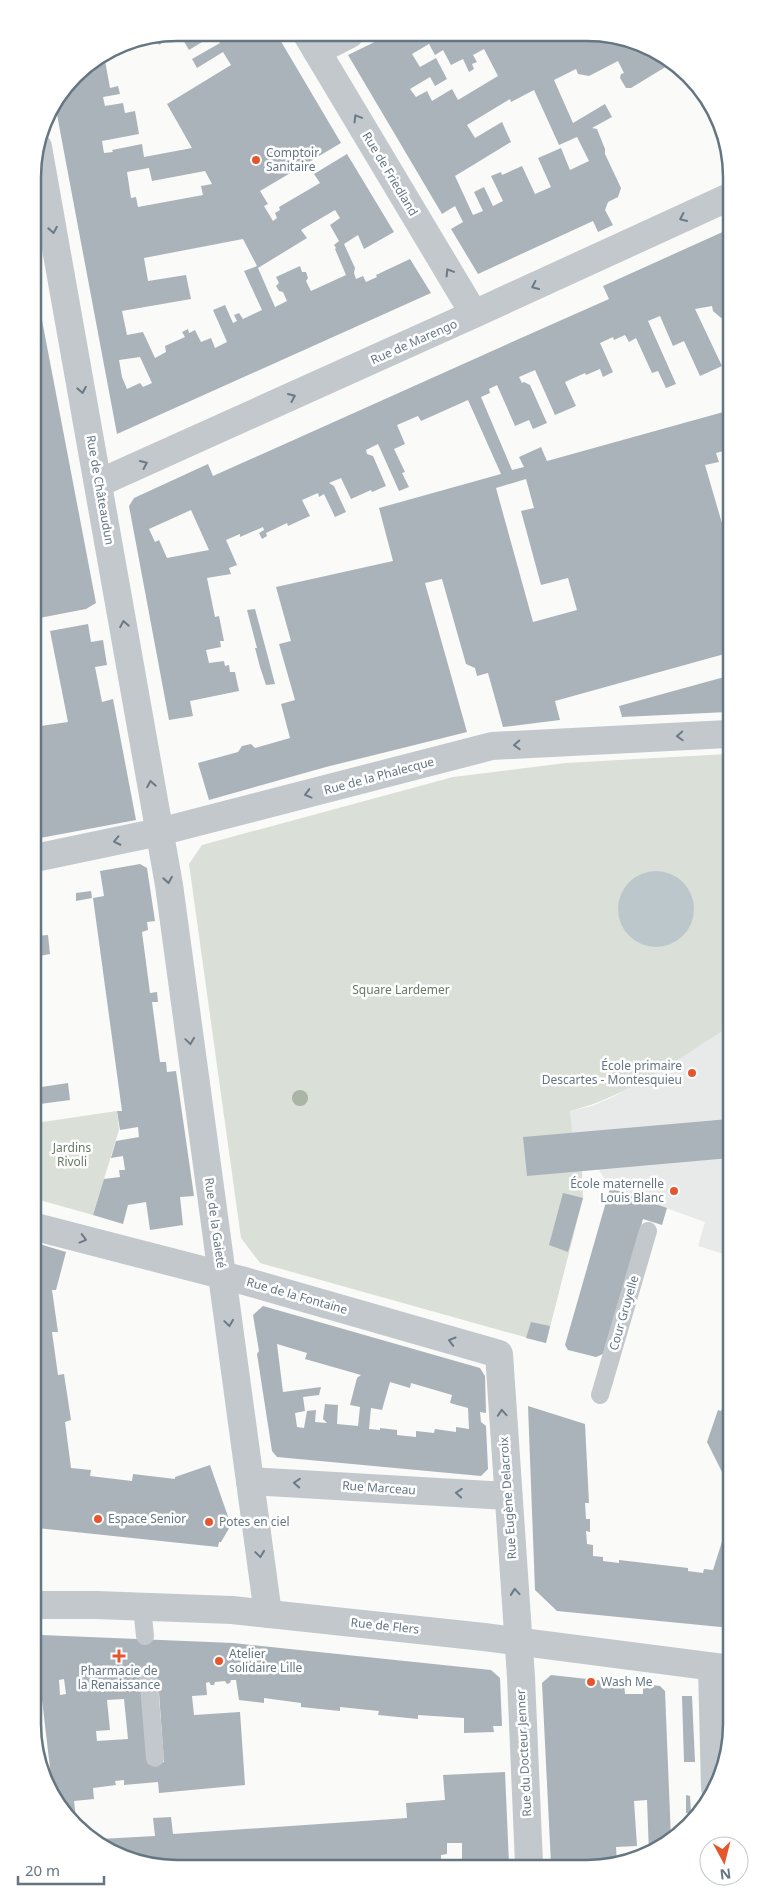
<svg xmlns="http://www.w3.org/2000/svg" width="764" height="1901" font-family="'Noto Sans',sans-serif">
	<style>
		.built { fill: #e8e9e9 }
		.green { fill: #dadfd7 }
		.water { fill: #bbc7cb }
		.building { fill: #aab3b9; fill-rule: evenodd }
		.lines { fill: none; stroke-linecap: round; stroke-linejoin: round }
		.service { stroke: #c3c8cc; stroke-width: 18 }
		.minor { stroke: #c3c8cc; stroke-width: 28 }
		.tertiary { stroke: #c3c8cc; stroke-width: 28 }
		.tree { fill: #aab4a7 }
		.oneway { stroke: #6a7a87 }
		.poi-dot { fill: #e4572e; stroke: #fff; stroke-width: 2 }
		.labels { text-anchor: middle; stroke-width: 5; stroke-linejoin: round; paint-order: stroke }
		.poi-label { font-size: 12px; fill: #657683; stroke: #fff; text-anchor: start }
		.street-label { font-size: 12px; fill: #657683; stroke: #fff }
		.park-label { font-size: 12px; fill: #687a64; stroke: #fff }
		.rim { fill: none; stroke: #657683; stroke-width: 2.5 }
	</style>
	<rect width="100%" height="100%" fill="#fafaf8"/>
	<!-- built -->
	<polygon class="built" points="729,1027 730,1256 698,1246 705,1222 610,1188 599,1170 523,1137 570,1111 592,1106 615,1096"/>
	<!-- green -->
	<g class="green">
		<path d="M728 754 729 1027C679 1058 627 1097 570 1111L572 1133 523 1137 582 1171 583 1198 546 1343 260 1263 241 1238 189 864 202 845 453 777 565 763Z"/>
		<polygon points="117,1111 119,1130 93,1215 36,1199 36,1123"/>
	</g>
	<!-- water -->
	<circle class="water" cx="656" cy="909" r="38"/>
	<!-- building -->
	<g class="building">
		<polygon points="191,33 208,33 209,35 207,39 189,50 182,38"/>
		<path d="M213 33H276L341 143 260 191 268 204 264 206 273 221 277 218 275 213 280 210 279 207 320 183 314 174 347 154 394 232 364 249 358 235 344 244 355 268 354 273 356 279 363 276 366 282 377 277 376 275 410 259 431 293 117 434 55 104 82 69 104 55 110 88 118 86 120 94 103 97 105 106 123 103 125 113 135 111 139 134 102 141 104 153 113 152 112 150 142 144 144 157 192 148 167 104 231 65 223 52 197 68 192 59 220 43ZM149 168 152 181 205 171 212 184 201 186 203 195 138 207 136 197 131 198 127 172ZM335 210 340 218 330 225 339 241 334 245 336 248 335 249 346 275 311 291 306 281 308 278 306 272H302L300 266 276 277 279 283 276 286 279 291 283 292 287 301 275 307 258 268 307 238 301 230ZM243 239 257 266 244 271 262 310 243 319 239 313 234 315 237 321 233 323 225 305 213 310 227 342 215 348 211 338 201 342 195 330 189 333 188 329 182 332 185 337 165 346 166 352 155 358 143 332 127 335 122 311 191 299 186 275 148 281 144 258ZM140 357 152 383 143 387 140 383 127 389 122 377 119 360Z"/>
		<path d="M391 34H490L491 36 494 34 614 35 663 59 667 66 631 88H626L620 78 621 74 624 73 618 61 589 76 578 74 576 69 554 80 573 123 605 104 612 117 592 128 597 129 605 149V154L621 188 618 197 608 202 605 210 613 225 598 232 593 221 478 274 451 229 463 222 455 206 442 214 348 55ZM429 44 435 55 443 50 451 65 463 59 469 72 474 69 472 64 477 62 473 55 484 49 498 76 458 100 452 89 432 101 427 91 416 97 410 89 430 77 435 86 447 79 436 58 420 67 412 54ZM534 90 559 145 577 137 589 161 570 170 561 148 538 158 551 187 535 194 522 166 502 175 501 172 491 176 503 201 493 206 484 187 474 192 483 211 473 215 455 176 511 142 502 122 475 138 467 125 510 99 511 102Z"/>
		<polygon points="166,35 168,39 159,45 154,37"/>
		<path d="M727 230V323L713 311 712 306 695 309 722 366 700 376 684 341 673 346 660 316 648 321 676 384 666 388 658 371 652 373 636 338 629 342 625 335 614 340 613 337 600 343 613 372 603 377 600 369 586 375 585 373 565 382 576 406 555 415 535 370 519 377 522 383 524 382 530 385 547 423 533 429 529 420 515 426 497 385 489 389 490 393 481 397 512 470 524 467 519 457 541 447 547 461 727 411 728 450 716 453 719 462 705 465 728 544V653L555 701 560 720 503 727 488 673 477 676 475 668 466 664 442 579 425 583 467 732 326 767 209 800 198 763 238 752 242 746 251 744 255 748 290 738 281 704 295 700 279 644 291 641 276 587 393 561 379 508 501 474 468 400 421 421 418 416 397 425 405 444 394 449 405 472 402 473 409 487 399 491 378 444 366 450 367 454 373 456 386 486 372 492 371 490 351 499 341 478 329 483 334 486 346 512 335 517 324 494 319 497 318 493 302 500 310 516 288 526 287 523 266 533 267 536 262 539 259 533 264 530 263 527 240 537V534L226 540 237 565 229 568 231 574 207 578 215 617 219 616 224 641H220L221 647 206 650 209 663 224 661 225 666 229 665 230 672H235L239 691 190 701 193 716 169 720 129 506 134 498 208 464 213 476 521 338 609 299 603 286ZM526 479 534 508 521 511 541 585 568 578 577 610 533 622 496 488ZM191 510 209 550 167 558 159 540 155 542 149 529Z"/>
		<polygon points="33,273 96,603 86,609 34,619 34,603 41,602 39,590 34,591"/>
		<polygon points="255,609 265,646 275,684 266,685 260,667 255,648 257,648 247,610"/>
		<polygon points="88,624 91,642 103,640 107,665 95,667 102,702 113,699 136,820 35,839 34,727 68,722 50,631"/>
		<polygon points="728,676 728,712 622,717 619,706"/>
		<polygon points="140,864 147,868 155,921 147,922 148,930 142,932 150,993 157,992 158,1002 152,1002 160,1062 166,1062 167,1072 176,1071 194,1196 180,1197 183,1225 150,1230 146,1202 128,1205 123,1224 93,1215 104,1179 120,1177 119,1170 125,1170 123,1156 111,1158 116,1141 139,1137 138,1127 120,1130 117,1111 122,1111 93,898 104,896 100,871"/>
		<polygon points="91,891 92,898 76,901 76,893"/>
		<polygon points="48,935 50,954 39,956 38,944 35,945 35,936"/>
		<polygon points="68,1083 70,1100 40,1104 40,1107 36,1107 35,1088"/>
		<polygon points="729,1119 730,1158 527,1176 523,1137"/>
		<polygon points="610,1188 667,1208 662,1225 643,1219 603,1354 596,1357 568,1350 565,1345"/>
		<polygon points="563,1193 583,1198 568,1252 549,1245"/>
		<polygon points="36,1243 66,1252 56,1290 52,1290 58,1332 52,1332 58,1375 64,1374 71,1420 65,1422 71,1468 91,1470 90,1476 132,1481 133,1474 175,1479 175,1477 210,1465 231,1525 221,1542 219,1542 218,1547 37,1528"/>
		<path d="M263 1306 480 1368 485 1376 486 1413 480 1412 481 1422 486 1426 488 1469 481 1476 277 1457 272 1451 257 1354 259 1351 253 1315ZM277 1344 307 1353 305 1359 361 1375 357 1378 350 1405 360 1407 358 1426 337 1424 338 1405 325 1404 323 1419 327 1423 315 1422 316 1410 307 1411 304 1428 297 1427 295 1413 305 1411 303 1397 319 1395 321 1387 283 1392ZM390 1382 410 1388 411 1383 452 1395 450 1403 468 1408 469 1429 456 1427V1432L435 1429 434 1433 416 1431V1437L397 1435V1430L380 1428V1430L369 1429 371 1408 382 1410Z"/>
		<polygon points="531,1322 550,1326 546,1343 526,1338"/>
		<polygon points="728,1380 730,1381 731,1490 707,1442 718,1410 721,1411 727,1396 723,1395"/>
		<polygon points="528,1406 585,1424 589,1503 585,1503 586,1519 590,1519 590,1532 586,1531 587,1544 593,1545 593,1556 603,1557 603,1561 619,1563 619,1560 688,1568 688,1571 703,1573 704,1569 713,1570 726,1529 731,1530 731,1628 557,1611 535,1590"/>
		<path d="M41 1635 233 1643 491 1670 500 1678 502 1726H493L494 1732 464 1733V1718L418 1715V1719L378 1715 379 1711 340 1707V1711L301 1707V1703L264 1698V1703L239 1700 236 1680H231L230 1683 227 1684 225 1681 215 1682 214 1685H211L209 1682 206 1683 207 1695 192 1696 194 1715 240 1712 245 1785 159 1793 158 1782 124 1785V1780L115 1781 116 1785 93 1788 94 1799 74 1801 77 1827 52 1785 37 1657V1639ZM64 1679 66 1694 60 1695 59 1680ZM99 1679H103L104 1692H101ZM155 1692 159 1693 164 1762 148 1764 143 1712ZM124 1699 128 1739 97 1741 96 1731 110 1730 107 1700Z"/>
		<polygon points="551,1675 624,1683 625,1694 643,1694 643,1684 660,1686 665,1691 671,1839 659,1849 649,1853 647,1800 634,1801 637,1846 616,1847 617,1864 551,1864 542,1683"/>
		<polygon points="682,1696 692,1696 695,1762 684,1762"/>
		<path d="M505 1772 509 1864 150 1866 100 1839 155 1836 153 1818 171 1817 173 1834 407 1818 406 1803 445 1800 443 1775ZM447 1843H462V1860L441 1861V1855L447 1854Z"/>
		<polygon points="686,1795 690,1796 691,1813 686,1813"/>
	</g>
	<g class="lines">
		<!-- service -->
		<g class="service">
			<polyline points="600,1395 648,1231"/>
			<polyline points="142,1607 145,1636"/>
			<polyline points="148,1674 155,1758"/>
		</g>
		<!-- minor -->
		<g class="minor">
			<polyline points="306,33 474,314"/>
			<polyline points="317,51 350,34"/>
			<polyline points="38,147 169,885 268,1614"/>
			<polyline points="99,483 474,314 727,198"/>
			<polyline points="35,858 159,832 492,746 728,734"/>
			<polyline points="36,1227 241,1280 499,1354 521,1677 529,1864"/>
			<polyline points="250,1481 507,1496"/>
			<polyline points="712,1667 715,1788"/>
		</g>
		<!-- tertiary -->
		<polyline class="tertiary" points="37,1605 96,1605 232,1610 484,1637 731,1669"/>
	</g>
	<!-- trees -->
	<circle class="tree" cx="300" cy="1098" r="8"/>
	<!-- one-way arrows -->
	<defs><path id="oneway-chevron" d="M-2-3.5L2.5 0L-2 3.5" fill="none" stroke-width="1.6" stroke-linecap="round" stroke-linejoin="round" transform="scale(1.25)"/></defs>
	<g class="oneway">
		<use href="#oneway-chevron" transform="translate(357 118) rotate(-121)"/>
		<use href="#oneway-chevron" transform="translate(683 218) rotate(155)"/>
		<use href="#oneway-chevron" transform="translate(53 230) rotate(80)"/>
		<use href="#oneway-chevron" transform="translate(449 272) rotate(-121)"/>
		<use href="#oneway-chevron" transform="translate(535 286) rotate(155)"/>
		<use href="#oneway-chevron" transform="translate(82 390) rotate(80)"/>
		<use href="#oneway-chevron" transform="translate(292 397) rotate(-24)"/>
		<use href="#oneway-chevron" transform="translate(144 464) rotate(-24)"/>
		<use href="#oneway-chevron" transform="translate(124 624) rotate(-100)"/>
		<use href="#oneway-chevron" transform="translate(680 736) rotate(177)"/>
		<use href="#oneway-chevron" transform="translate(517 745) rotate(177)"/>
		<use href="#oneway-chevron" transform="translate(151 784) rotate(-100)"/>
		<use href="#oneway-chevron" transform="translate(308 794) rotate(165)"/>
		<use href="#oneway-chevron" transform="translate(117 841) rotate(168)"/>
		<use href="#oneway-chevron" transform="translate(168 880) rotate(81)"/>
		<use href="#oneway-chevron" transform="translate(190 1041) rotate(82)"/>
		<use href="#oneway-chevron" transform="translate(83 1239) rotate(15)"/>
		<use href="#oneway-chevron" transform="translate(229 1323) rotate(82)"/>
		<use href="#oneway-chevron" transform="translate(452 1341) rotate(-164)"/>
		<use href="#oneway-chevron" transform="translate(502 1413) rotate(-94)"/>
		<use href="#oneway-chevron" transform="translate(297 1483) rotate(-176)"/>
		<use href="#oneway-chevron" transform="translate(459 1493) rotate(-176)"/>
		<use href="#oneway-chevron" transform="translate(260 1554) rotate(82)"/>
		<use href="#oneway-chevron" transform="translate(515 1592) rotate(-95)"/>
	</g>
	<!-- markers -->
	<g class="poi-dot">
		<circle cx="256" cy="160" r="5"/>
		<circle cx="692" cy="1073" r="5"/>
		<circle cx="674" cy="1191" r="5"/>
		<circle cx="98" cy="1519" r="5"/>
		<circle cx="209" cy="1522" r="5"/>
		<path d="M116.5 1648.5h5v5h5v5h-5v5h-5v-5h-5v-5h5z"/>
		<circle cx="219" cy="1661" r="5"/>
		<circle cx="591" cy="1682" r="5"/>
	</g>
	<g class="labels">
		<!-- poi labels -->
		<g class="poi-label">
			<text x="266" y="157">Comptoir<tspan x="266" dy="14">Sanitaire</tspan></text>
			<text x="682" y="1070" text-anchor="end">École primaire<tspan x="682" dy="14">Descartes - Montesquieu</tspan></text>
			<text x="664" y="1188" text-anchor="end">École maternelle<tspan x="664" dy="14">Louis Blanc</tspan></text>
			<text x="108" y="1523">Espace Senior</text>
			<text x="219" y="1526">Potes en ciel</text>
			<text x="229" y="1658">Atelier<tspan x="229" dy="14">solidaire Lille</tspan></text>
			<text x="119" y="1675" text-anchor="middle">Pharmacie de<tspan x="119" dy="14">la Renaissance</tspan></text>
			<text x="601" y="1686">Wash Me</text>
		</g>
		<!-- street labels -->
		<g class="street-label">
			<text transform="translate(390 174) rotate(59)" y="4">Rue de Friedland</text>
			<text transform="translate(414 342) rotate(-24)" y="4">Rue de Marengo</text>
			<text transform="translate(100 490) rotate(80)" y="4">Rue de Châteaudun</text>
			<text transform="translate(379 776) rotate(-15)" y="4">Rue de la Phalecque</text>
			<text transform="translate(215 1223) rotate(82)" y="4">Rue de la Gaieté</text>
			<text transform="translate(297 1296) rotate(16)" y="4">Rue de la Fontaine</text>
			<text transform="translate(624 1313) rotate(-74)" y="4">Cour Gruyelle</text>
			<text transform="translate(379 1488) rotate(4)" y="4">Rue Marceau</text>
			<text transform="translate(508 1498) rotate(-94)" y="4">Rue Eugène Delacroix</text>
			<text transform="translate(385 1626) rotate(6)" y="4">Rue de Flers</text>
			<text transform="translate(524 1753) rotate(-93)" y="4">Rue du Docteur Jenner</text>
		</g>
		<!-- park labels -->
		<g class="park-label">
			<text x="401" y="994">Square Lardemer</text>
			<text x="72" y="1152">Jardins<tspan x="72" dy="14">Rivoli</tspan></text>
		</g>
	</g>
	<!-- crop -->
	<path d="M0 0H764V1901H0ZM177 41H587A136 136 0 0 1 723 177V1724A136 136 0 0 1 587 1860H177A136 136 0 0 1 41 1724V177A136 136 0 0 1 177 41Z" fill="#fff" fill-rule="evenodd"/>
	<path class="rim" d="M177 41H587A136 136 0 0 1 723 177V1724A136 136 0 0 1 587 1860H177A136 136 0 0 1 41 1724V177A136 136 0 0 1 177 41Z"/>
	<!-- north arrow -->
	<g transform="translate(724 1861) rotate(173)"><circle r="24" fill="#ffffff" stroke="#c1c8cd"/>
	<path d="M0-4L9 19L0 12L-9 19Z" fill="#e4572e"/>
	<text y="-8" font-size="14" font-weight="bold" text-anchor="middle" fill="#657683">N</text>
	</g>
	<!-- scale -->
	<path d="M18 1876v8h86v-8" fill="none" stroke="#657683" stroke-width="2.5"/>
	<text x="25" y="1876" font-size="15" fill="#657683" stroke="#ffffff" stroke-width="4" paint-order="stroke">20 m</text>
</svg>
